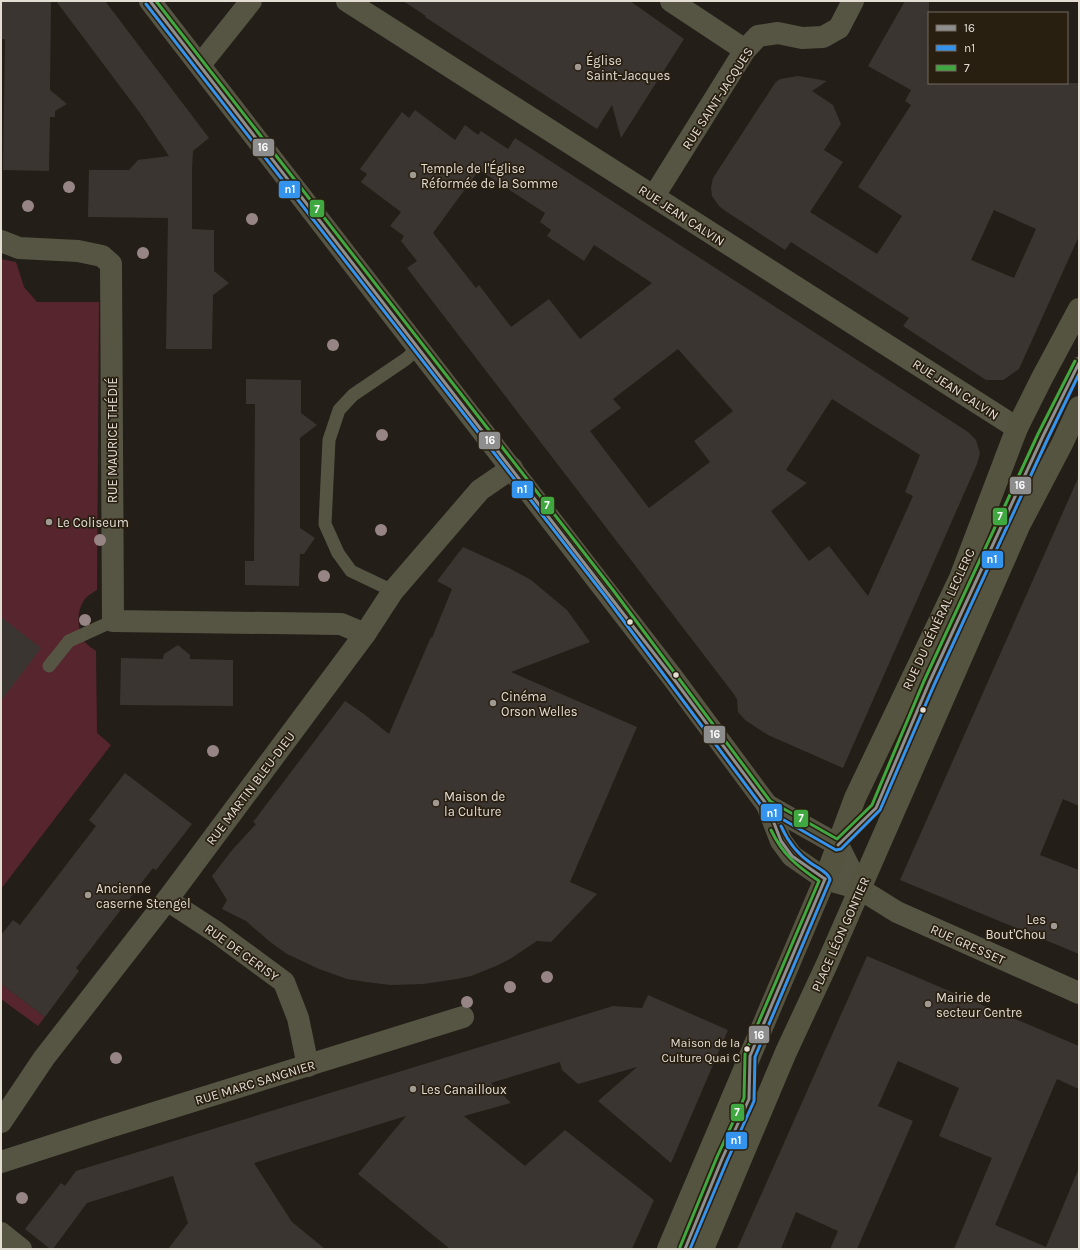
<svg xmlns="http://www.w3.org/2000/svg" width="1080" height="1250" font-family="Karla,sans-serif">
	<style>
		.green { fill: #57252d }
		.building { fill: #3b3531; fill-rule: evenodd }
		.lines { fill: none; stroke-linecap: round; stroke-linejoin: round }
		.service { stroke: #565544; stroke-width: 13 }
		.minor { stroke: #565544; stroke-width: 22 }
		.tertiary { stroke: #565544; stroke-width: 22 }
		.secondary { stroke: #555440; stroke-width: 22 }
		.bus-1-casing { stroke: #291f11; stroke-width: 6 }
		.bus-2-casing { stroke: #291f11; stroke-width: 6 }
		.bus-3-casing { stroke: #291f11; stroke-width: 6 }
		.bus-1 { stroke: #8e8e8e; stroke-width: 3 }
		.bus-2 { stroke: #3493ec; stroke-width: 3 }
		.bus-3 { stroke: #40a840; stroke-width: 3 }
		.tree { fill: #968584 }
		.poi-dot { fill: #a09a92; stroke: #291f11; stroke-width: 1.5 }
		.bus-dot { fill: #e3ddd4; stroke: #291f11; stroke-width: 1.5 }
		.labels { text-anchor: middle; stroke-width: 3.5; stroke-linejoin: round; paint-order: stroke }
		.bus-label { font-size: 12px; fill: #e3ddd4; stroke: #291f11; text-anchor: end }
		.poi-label { font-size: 13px; fill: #e3ddd4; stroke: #291f11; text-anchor: start }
		.street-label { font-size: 13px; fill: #e3ddd4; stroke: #291f11 }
		.line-badge { stroke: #291f11; stroke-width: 1.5 }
		.badge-label { font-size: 11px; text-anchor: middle; font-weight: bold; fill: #fff }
	</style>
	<rect width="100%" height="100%" fill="#231e17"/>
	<!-- green -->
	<g class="green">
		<path d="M1 259 16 262 24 287 37 302H99L97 590C94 592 88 595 85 599 76 611 77 628 84 641 87 645 92 648 96 651L97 733 111 745 1 889Z"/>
		<polygon points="1,984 45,1017 38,1026 1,999"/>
	</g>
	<!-- building -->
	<g class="building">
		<polygon points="1,1 51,1 50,90 67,104 55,111 55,117 50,117 49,171 3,170 5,39 1,39"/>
		<polygon points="56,1 105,1 209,138 193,151 192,171 192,229 214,230 214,271 229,283 213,295 212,349 166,349 168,218 88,217 89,170 129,170 138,160 169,156 140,113"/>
		<polygon points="403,1 630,1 684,39 621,138 612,105 597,129 425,17 426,16"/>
		<path d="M905 1H929V83H1079V236L1019 369 1003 380H986L903 326 909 318 791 242 785 250 724 210 719 206 712 196 711 188 713 178 775 83 780 79 798 76 827 81 812 91 833 105 841 124 824 150 843 162 810 212 877 254 902 216 858 187 911 105 905 101 911 90 868 66ZM994 210 1036 229 1014 278 971 260Z"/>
		<path d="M415 110 455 140 465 125 478 135 481 131 508 149 515 138 968 432 976 440 980 453 977 464 843 768 768 735 745 720 738 712 737 699 733 693 407 268 417 261 401 241 404 236 390 226 401 212 361 182 367 174 360 169 402 112 409 118ZM479 170 545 213 540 222 551 230 547 236 584 261 594 245 652 283 580 339 549 299 511 327 479 285 476 288 433 233ZM678 349 733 411 694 441 710 462 649 508 590 431 621 408 613 399ZM832 399 920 455 905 492 913 496 868 596 829 546 809 561 771 511 807 483 786 470Z"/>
		<polygon points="246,379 301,380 301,413 317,425 300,438 300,528 315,538 304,554 300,554 299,586 245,585 245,561 254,561 255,404 246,404"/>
		<polygon points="1079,476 1079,806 1063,799 1040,855 1079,870 1079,954 900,880"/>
		<polygon points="463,547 509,568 531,580 567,610 590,642 511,672 637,727 570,882 597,894 551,942 537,941 510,959 496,966 471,976 457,979 423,984 390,985 366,982 347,979 319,969 287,954 269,941 246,921 222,909 227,900 212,876 233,849 256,824 253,822 345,701 364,714 389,734 431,637 432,638 452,589 437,581"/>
		<polygon points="1,617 41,648 1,701"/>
		<polygon points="178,645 190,655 190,659 233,660 233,706 120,705 121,658 163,659 164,654"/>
		<polygon points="125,773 192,824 156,870 153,868 76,968 79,971 45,1017 1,984 1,935 13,920 20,925 96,826 89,820"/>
		<polygon points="867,956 1079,1046 1079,1089 1057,1079 995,1225 1046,1247 1079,1168 1079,1249 954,1249 992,1158 939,1136 959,1088 898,1061 878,1106 913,1121 857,1249 830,1249 838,1231 796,1212 781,1249 737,1249"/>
		<polygon points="648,995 728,1030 671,1163 598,1101 637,1067 578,1084 562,1070 560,1062 491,1083 511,1103 464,1116 525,1166 565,1130 654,1200 632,1249 450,1249 358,1174 406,1116 254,1163 292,1222 325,1249 168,1249 188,1223 173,1176 87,1203 53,1249 50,1249 25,1229 61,1183 65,1186 76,1171 613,1006 642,1008"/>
	</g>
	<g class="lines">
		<!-- service -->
		<g class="service">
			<polyline points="393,591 351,571 338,553 325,524 329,440 339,410 353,395 406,359 419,347"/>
			<polyline points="49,666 69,641 113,621"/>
			<polyline points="844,839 876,808 929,683 1043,436 1079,363"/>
			<polyline points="685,1249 722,1159 749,1099 750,1069"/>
		</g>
		<!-- minor -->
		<g class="minor">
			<polyline points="347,1 1017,428"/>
			<polyline points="671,1 745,50"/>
			<polyline points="200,65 251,1"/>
			<polyline points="654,196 745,50 758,36 778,33 802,38 823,37 839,28 853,1"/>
			<polyline points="1,241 19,248 78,251 102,256 111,264 113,621 341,624 365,634"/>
			<polyline points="860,889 897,912 1079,993"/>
			<polyline points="167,900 216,932 284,982 298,1018 308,1066"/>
			<polyline points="1,1122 44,1058 167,900 365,634 393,591 480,490 512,468"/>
			<polyline points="1,1162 106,1128 463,1017"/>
			<polyline points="1,1233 21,1249"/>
		</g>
		<!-- tertiary -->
		<g class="tertiary">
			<polyline points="150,1 673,678 767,805 781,841 792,856 825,879 860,889"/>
			<polyline points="767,805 838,845 860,889"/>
		</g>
		<!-- secondary -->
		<g class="secondary">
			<polyline points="668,1249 825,879 855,798 960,578 1017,428 1042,378 1079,309"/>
			<polyline points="703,1249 786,1052 827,964 1019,526 1062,444 1079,407"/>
		</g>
		<!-- bus-1 casing -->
		<g class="bus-1-casing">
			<g id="bus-1">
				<polyline points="150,1 673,678 767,805 781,841 792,856 825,879"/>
				<polyline points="838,845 876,808 929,683 1043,436 1079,363"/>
				<polyline points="685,1249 722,1159 749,1099 750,1056 825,879"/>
			</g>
		</g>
		<!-- bus-2 casing -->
		<g class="bus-2-casing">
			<g id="bus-2">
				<polyline points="146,4 605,596 763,808 836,850 841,849 880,810 934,685 1048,438 1079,374"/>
				<path d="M690 1249 727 1161 754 1101 755 1057 830 880C829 873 818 868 812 864 797 854 788 842 781 826"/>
			</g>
		</g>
		<!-- bus-3 casing -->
		<g class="bus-3-casing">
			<g id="bus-3">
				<polyline points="156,1 613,590 770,801 837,839 872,805 924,681 1038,434 1075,361"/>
				<path d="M680 1247 717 1157 744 1098 745 1054 819 881C797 866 783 855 771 830"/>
			</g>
		</g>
		<!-- bus-1 -->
		<use href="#bus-1" class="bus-1"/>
		<!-- bus-2 -->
		<use href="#bus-2" class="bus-2"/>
		<!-- bus-3 -->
		<use href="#bus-3" class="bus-3"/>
	</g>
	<!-- trees -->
	<g class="tree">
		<circle cx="69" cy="187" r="6"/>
		<circle cx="28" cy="206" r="6"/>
		<circle cx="252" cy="219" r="6"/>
		<circle cx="143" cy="253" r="6"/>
		<circle cx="333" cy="345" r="6"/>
		<circle cx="382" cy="435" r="6"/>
		<circle cx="381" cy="530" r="6"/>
		<circle cx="100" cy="540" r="6"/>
		<circle cx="324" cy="576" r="6"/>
		<circle cx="85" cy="620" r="6"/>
		<circle cx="213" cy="751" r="6"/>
		<circle cx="547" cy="977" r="6"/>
		<circle cx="510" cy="987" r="6"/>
		<circle cx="467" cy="1002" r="6"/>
		<circle cx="116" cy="1058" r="6"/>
		<circle cx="22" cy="1198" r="6"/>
	</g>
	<!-- markers -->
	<g class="poi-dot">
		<circle cx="578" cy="67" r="4"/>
		<circle cx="413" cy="175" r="4"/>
		<circle cx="49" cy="522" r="4"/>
		<circle cx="493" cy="703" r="4"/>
		<circle cx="436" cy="803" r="4"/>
		<circle cx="88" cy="895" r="4"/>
		<circle cx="1054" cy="926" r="4"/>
		<circle cx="928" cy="1004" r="4"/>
		<circle cx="413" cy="1089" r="4"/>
	</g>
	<g class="bus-dot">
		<circle cx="630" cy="622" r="3.5"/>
		<circle cx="676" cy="675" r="3.5"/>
		<circle cx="923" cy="710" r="3.5"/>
		<circle cx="747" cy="1049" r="3.5"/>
	</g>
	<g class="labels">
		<!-- bus labels -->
		<g class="bus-label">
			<text x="740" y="1047">Maison de la<tspan x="740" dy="15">Culture Quai C</tspan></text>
		</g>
		<!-- poi labels -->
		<g class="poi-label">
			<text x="586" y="65">Église<tspan x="586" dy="15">Saint-Jacques</tspan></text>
			<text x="421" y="173">Temple de l'Église<tspan x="421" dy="15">Réformée de la Somme</tspan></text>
			<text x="57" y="527">Le Coliseum</text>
			<text x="501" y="701">Cinéma<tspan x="501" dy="15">Orson Welles</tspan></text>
			<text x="444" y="801">Maison de<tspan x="444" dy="15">la Culture</tspan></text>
			<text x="96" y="893">Ancienne<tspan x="96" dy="15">caserne Stengel</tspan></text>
			<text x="1046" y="924" text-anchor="end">Les<tspan x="1046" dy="15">Bout'Chou</tspan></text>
			<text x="936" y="1002">Mairie de<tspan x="936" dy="15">secteur Centre</tspan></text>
			<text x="421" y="1094">Les Canailloux</text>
		</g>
		<!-- street labels -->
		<g class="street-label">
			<text transform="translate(717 98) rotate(-57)" y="5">RUE SAINT-JACQUES</text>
			<text transform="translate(682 215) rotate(33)" y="5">RUE JEAN CALVIN</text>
			<text transform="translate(956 389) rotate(33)" y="5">RUE JEAN CALVIN</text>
			<text transform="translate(112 440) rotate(-90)" y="5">RUE MAURICE THÉDIÉ</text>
			<text transform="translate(938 619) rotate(-65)" y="5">RUE DU GÉNÉRAL LECLERC</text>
			<text transform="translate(250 788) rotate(-53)" y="5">RUE MARTIN BLEU-DIEU</text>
			<text transform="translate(840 934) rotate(-66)" y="5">PLACE LÉON GONTIER</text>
			<text transform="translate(968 944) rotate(24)" y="5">RUE GRESSET</text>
			<text transform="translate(242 952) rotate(36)" y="5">RUE DE CERISY</text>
			<text transform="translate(255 1082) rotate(-17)" y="5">RUE MARC SANGNIER</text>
		</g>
	</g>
	<g class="line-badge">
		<rect x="252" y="138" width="23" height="19" rx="4" fill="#8e8e8e"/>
		<rect x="278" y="180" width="23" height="19" rx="4" fill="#3493ec"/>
		<rect x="309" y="199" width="16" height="19" rx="4" fill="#40a840"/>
		<rect x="478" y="431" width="23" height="19" rx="4" fill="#8e8e8e"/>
		<rect x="1009" y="476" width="23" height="19" rx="4" fill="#8e8e8e"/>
		<rect x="511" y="480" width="23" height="19" rx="4" fill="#3493ec"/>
		<rect x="540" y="496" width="15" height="19" rx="4" fill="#40a840"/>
		<rect x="992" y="507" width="16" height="19" rx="4" fill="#40a840"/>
		<rect x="981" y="550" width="23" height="19" rx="4" fill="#3493ec"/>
		<rect x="703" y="725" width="23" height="19" rx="4" fill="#8e8e8e"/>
		<rect x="760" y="803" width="23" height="19" rx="4" fill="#3493ec"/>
		<rect x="793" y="809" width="16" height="19" rx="4" fill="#40a840"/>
		<rect x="748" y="1025" width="22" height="19" rx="4" fill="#8e8e8e"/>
		<rect x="730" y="1103" width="15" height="19" rx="4" fill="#40a840"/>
		<rect x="725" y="1131" width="23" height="19" rx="4" fill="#3493ec"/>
	</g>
	<g class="badge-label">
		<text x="263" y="151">16</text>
		<text x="290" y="193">n1</text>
		<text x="317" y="213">7</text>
		<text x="490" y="444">16</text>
		<text x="1020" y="489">16</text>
		<text x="522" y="493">n1</text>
		<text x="547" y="509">7</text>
		<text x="1000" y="520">7</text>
		<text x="992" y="563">n1</text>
		<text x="715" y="738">16</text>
		<text x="772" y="817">n1</text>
		<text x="801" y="822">7</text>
		<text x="759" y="1039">16</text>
		<text x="737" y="1116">7</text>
		<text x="736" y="1144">n1</text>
	</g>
	<!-- border -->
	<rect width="1080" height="1250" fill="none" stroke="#e3ddd4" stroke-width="4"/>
	<!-- legend -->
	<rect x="928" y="12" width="140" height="72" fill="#291f11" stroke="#736b5f"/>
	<rect x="936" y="25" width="20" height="6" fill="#8e8e8e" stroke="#736b5f"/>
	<text x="964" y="32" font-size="12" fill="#e3ddd4">16</text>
	<rect x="936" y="45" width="20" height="6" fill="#3493ec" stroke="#736b5f"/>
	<text x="964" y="52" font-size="12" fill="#e3ddd4">n1</text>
	<rect x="936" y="65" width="20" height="6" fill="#40a840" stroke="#736b5f"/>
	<text x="964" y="72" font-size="12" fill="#e3ddd4">7</text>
</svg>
